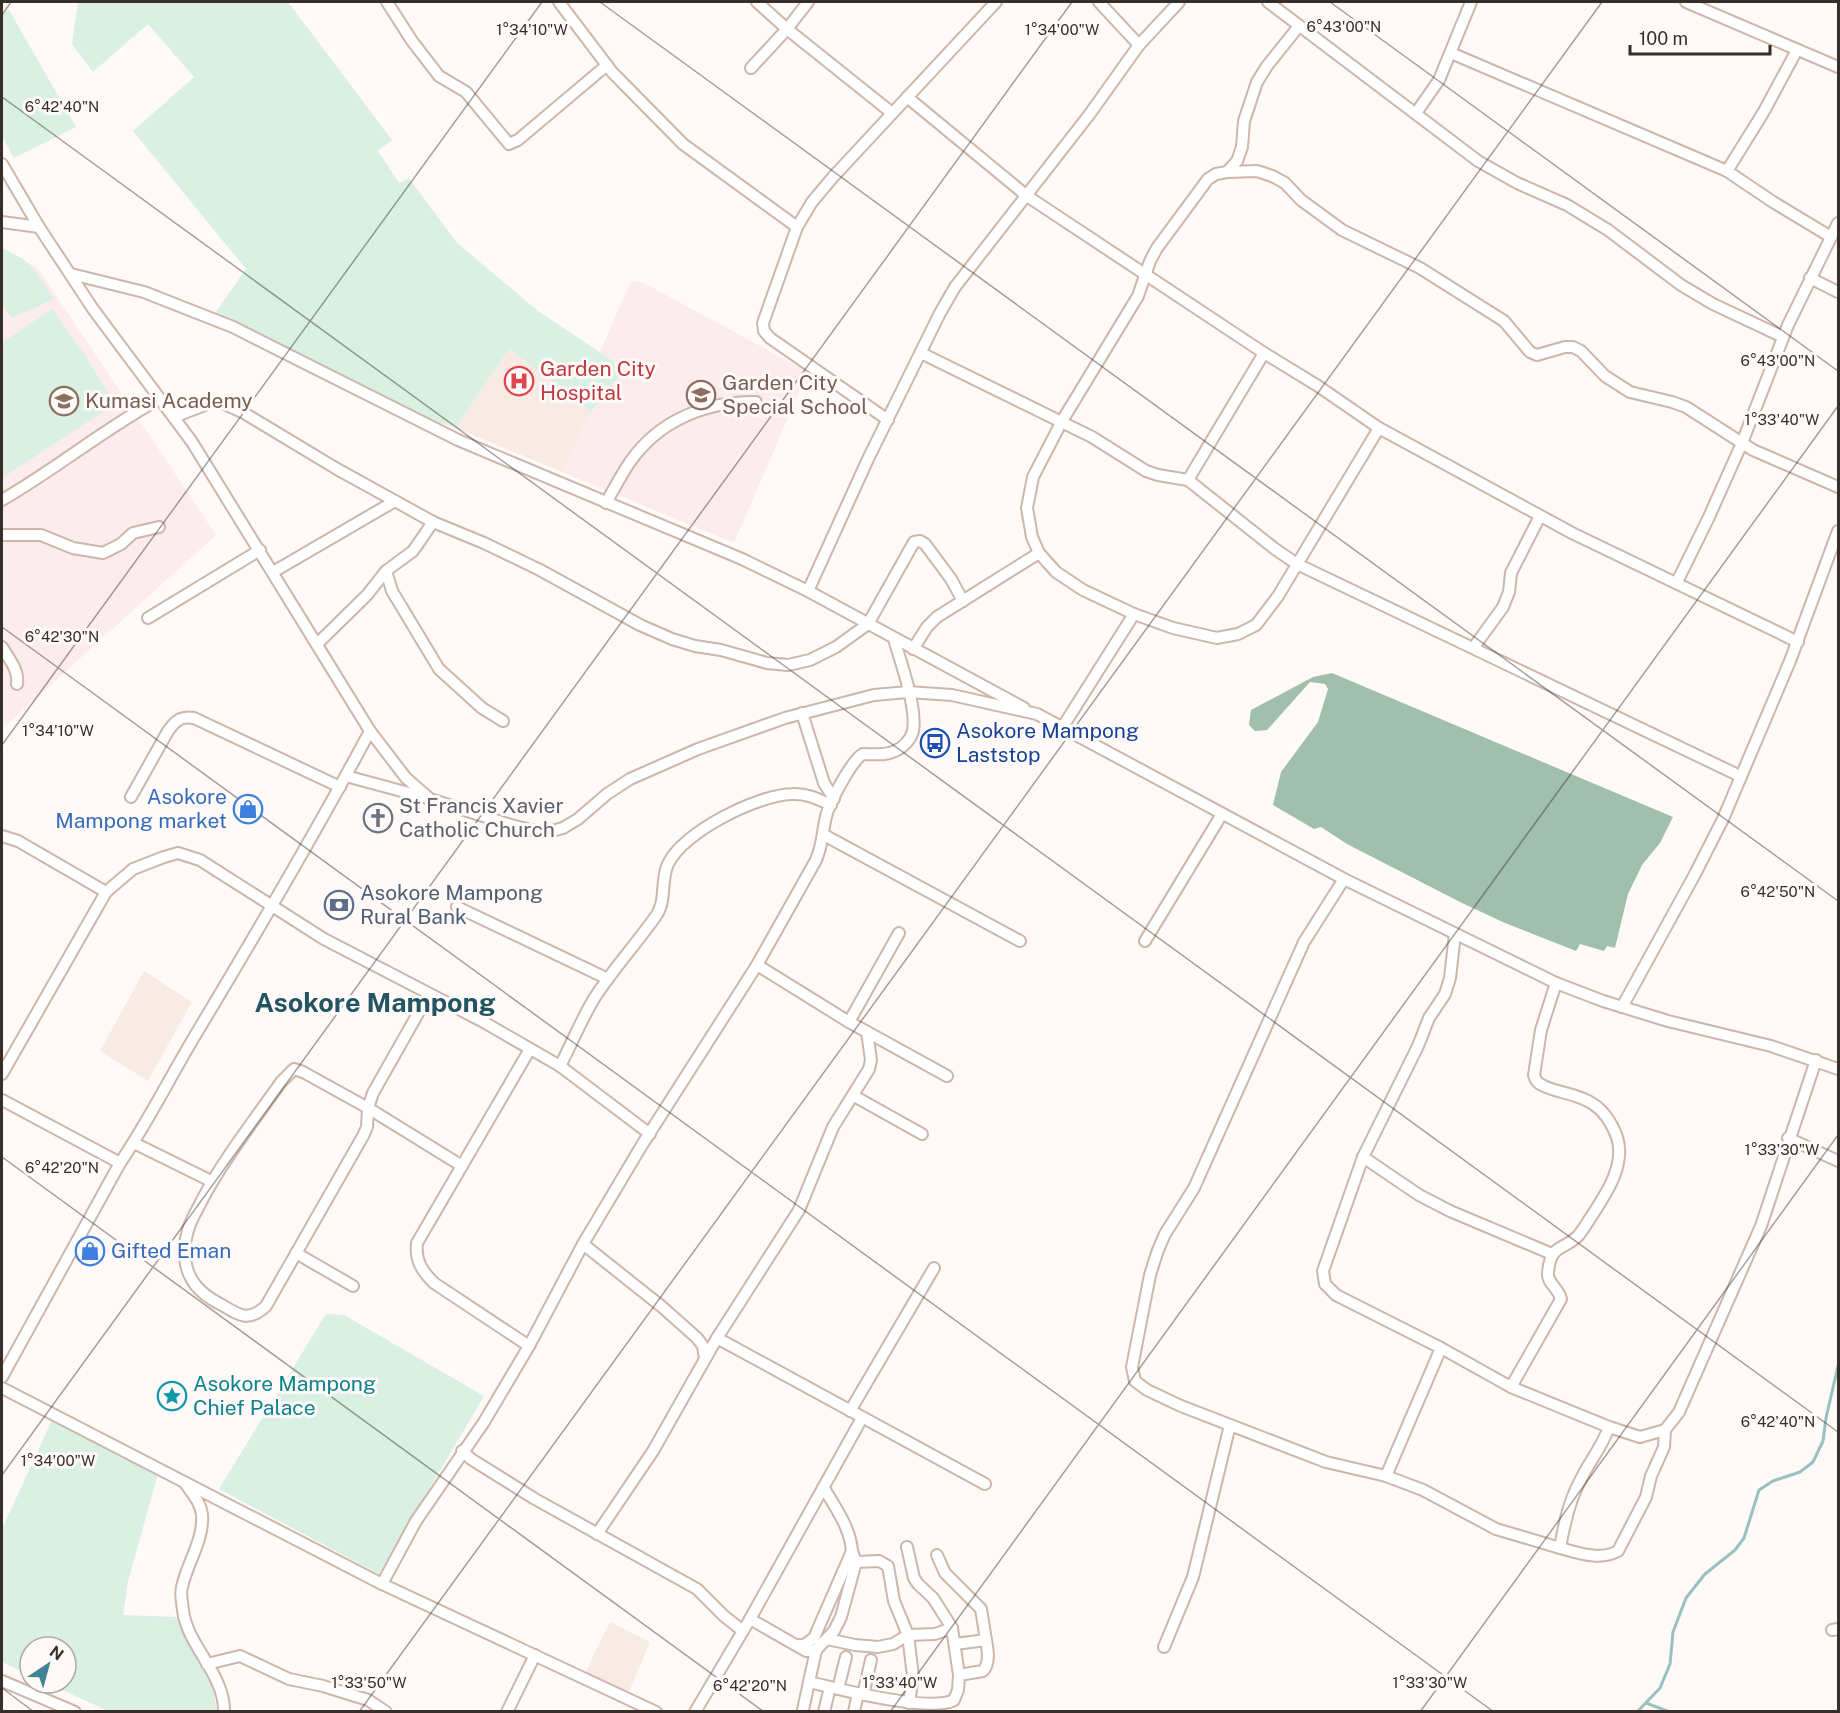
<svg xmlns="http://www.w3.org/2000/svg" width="1840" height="1713" font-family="'Public Sans',sans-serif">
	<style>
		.built { fill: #f8ebe4 }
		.education { fill: #fdeced }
		.green { fill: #d9f0e3 }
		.forest { fill: #a0bfad }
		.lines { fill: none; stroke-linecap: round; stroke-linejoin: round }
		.stream { stroke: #99c0c2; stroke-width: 3 }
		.minor-casing { stroke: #cdb6aa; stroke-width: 14 }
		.minor { stroke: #fff; stroke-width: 10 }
		.ticks { fill: none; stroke: #372e29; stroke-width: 1.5; stroke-opacity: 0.45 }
		.labels { text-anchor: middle; stroke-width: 6; stroke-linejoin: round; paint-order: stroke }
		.health-label { font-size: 21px; fill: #be3a42; stroke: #fffaf7; text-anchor: start }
		.education-label { font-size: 21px; fill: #785e54; stroke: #fffaf7; text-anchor: start }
		.transit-label { font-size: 21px; fill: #164399; stroke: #fffaf7; text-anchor: start }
		.shop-label { font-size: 21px; fill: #366cbe; stroke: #fffaf7; text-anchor: end }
		.worship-label { font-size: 21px; fill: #5b616d; stroke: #fffaf7; text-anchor: start }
		.service-label { font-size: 21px; fill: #4e5e75; stroke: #fffaf7; text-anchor: start }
		.culture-label { font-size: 21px; fill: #0d838f; stroke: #fffaf7; text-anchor: start }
		.district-label { font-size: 27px; font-weight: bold; fill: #215564; stroke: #fffaf7 }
		.ticks-label { font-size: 15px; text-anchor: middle; fill: #372e29; stroke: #fffaf7; stroke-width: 6; stroke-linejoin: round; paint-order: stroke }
	</style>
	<rect width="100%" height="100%" fill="#fffaf7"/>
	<!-- built -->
	<g class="built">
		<polygon points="509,349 591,412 562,472 456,428"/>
		<polygon points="144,971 192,1002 148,1081 100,1051"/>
		<polygon points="610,1622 650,1642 628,1694 585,1673"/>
	</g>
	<!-- education -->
	<g class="education">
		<polygon points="2,249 37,267 216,535 2,729"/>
		<polygon points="631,281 644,283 808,372 734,543 562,472 591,412 618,378 613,361 600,352"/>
	</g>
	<!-- green -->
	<g class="green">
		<polygon points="78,2 288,2 392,140 378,151 399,183 409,178 457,243 538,311 613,361 618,378 591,412 509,349 456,428 425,418 215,313 246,269 133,131 194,77 148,24 93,72 72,44"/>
		<polygon points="9,10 76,127 14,158 2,136 2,14"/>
		<polygon points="2,248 23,259 33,268 54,299 12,318 2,305"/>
		<polygon points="52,309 86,357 115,404 2,478 2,343"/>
		<polygon points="326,1314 344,1315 484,1396 379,1574 219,1489"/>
		<polygon points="52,1420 158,1474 128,1581 123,1615 178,1617 212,1682 217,1711 108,1711 47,1683 66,1683 66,1647 30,1647 30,1675 2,1662 2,1529"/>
	</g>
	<!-- forest -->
	<polygon class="forest" points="1332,673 1673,817 1660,843 1642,865 1628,894 1615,948 1607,946 1604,951 1580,944 1576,951 1505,923 1462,903 1347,844 1321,827 1314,829 1273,805 1281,772 1318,722 1328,689 1325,684 1310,682 1267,730 1255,731 1249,725 1251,710 1313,677"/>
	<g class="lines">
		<!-- stream -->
		<g class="stream">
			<polyline points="1646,1703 1670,1712"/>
			<polyline points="1637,1712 1660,1688 1670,1664 1673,1632 1686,1598 1705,1574 1735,1550 1744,1538 1759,1490 1773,1481 1800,1472 1813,1462 1823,1441 1826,1418 1838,1366"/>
		</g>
		<!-- minor casing -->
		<g class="minor-casing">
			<g id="minor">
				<polyline points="387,2 412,41 439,76 466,92 509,144 518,140 607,65"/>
				<polyline points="559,2 612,72 683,144 797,227"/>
				<polyline points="757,2 787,29 892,113"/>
				<polyline points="1099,2 1139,45"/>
				<polyline points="1268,2 1478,161 1517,183 1567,205 1608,230 1681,285 1713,304 1783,337"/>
				<polyline points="1686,2 1838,67"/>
				<polyline points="1451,53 1727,171 1773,202 1831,237"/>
				<polyline points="751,68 787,29 808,2"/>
				<polyline points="907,97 1027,196 1264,353 1318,386 1379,428 1572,533 1798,642"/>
				<polyline points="1416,113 1439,80 1471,2"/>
				<polyline points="2,164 39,227 93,309 192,442 370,731 406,778 430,799 511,825 535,831 552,831 563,828 578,819 607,794 630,779 698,749 785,718 874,695 908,692 952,695 1037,714 1344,879 1556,983 1603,1001 1668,1021 1771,1046 1838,1069"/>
				<polyline points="1727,171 1763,113 1797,50"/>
				<polyline points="1227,172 1237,161 1242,147 1244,121 1257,82 1267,66 1299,26"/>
				<polyline points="2,222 39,227"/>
				<polyline points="71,274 144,292 233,327 458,440 742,559 808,591 1024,708"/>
				<polyline points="1810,278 1838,292"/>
				<polyline points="921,353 1092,437 1146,471 1158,475 1188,480 1275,549 1297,564 1740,776"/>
				<polyline points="174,417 212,402 222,403 244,413 337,469 433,522 484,543 540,570 640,625 672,639 695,646 721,650 767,663 788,665 810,660 836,647 868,624 914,542 920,541 925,544 951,579 963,601"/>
				<polyline points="888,420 770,338 764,331 763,323 797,227 812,202 833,177 996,2"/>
				<polyline points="1379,428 1278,596 1256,625 1238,634 1217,638 1173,628 1134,614 1083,590 1056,572 1039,553 1032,537 1027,508 1033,477 1062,421 1138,296 1150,261 1157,248 1208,179 1216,174 1227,172 1257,171 1272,176 1285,183 1301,200 1342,230 1420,268 1504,321 1530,352 1537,355 1565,347 1573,347 1581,351 1605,376 1630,392 1672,402 1686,407 1753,450 1838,487"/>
				<polyline points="1188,480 1264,353"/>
				<path d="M2 500C56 469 104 429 159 399"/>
				<path d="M606 503C614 489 621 475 630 462 659 420 707 401 756 402"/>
				<polyline points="2,535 41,535 73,548 103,553 121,544 133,533 159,527"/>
				<polyline points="386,571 392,591 439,669 482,708 503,721"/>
				<polyline points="273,572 395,501"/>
				<polyline points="1677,582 1708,519 1742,443 1788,325 1838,223"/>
				<polyline points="808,591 868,459 940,313 955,287 1089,115 1139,45 1179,2"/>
				<polyline points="148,618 260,550"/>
				<polyline points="317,644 367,595 386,571 413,551 433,522"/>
				<path d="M2 647C9 659 19 670 17 684"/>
				<polyline points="1474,647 1503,607 1509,592 1511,573 1540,516"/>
				<polyline points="913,649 927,627 937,617 1039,553"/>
				<polyline points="802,713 824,783 834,799"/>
				<polyline points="1062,728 1134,614"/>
				<polyline points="346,776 427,798"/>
				<path d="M131 797 168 731C176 720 181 716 194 718L340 787"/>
				<polyline points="824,835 1020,941"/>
				<polyline points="2,836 18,841 106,892"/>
				<path d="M1344 879 1304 942 1194 1188 1165 1234 1158 1250 1150 1275 1132 1367 1135 1381 1147 1390 1181 1406 1326 1462 1386 1476 1423 1490 1496 1529 1560 1548C1564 1525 1569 1501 1580 1481 1589 1462 1602 1447 1609 1427"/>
				<polyline points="457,907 608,979"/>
				<polyline points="1455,934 1450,978 1445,994 1429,1018 1418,1046 1363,1157 1323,1271 1325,1284 1336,1295 1441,1348 1511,1387 1609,1427 1640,1437 1665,1430 1679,1412 1761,1226 1816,1060"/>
				<polyline points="1145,941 1222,814"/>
				<polyline points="757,965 849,1022 947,1076"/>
				<path d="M429 994 373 1093 368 1108 367 1127 363 1136 266 1306C249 1322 240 1316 222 1305 210 1299 197 1290 191 1278 184 1266 183 1247 187 1234 189 1223 195 1214 200 1204 222 1161 253 1122 281 1082L294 1069 303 1072 368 1108 462 1166"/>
				<polyline points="1622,1007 1695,874 1723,819 1790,661 1838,531"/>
				<polyline points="849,1022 899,933"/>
				<path d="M560 1066C572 1043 582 1018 595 997 614 968 636 944 656 916 667 900 660 881 668 864 683 832 757 795 792 794 806 793 818 799 831 805"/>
				<polyline points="2,1074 106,892 133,869 164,857 178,853 200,860 324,939 480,1020 560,1066 650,1134"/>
				<polyline points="854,1096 922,1134"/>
				<polyline points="2,1100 120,1163"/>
				<polyline points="1788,1138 1838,1161"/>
				<polyline points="134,1143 211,1181"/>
				<polyline points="1363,1157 1419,1195 1450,1211 1552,1254"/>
				<polyline points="583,1244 661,1306 697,1338 703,1346 705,1359"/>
				<polyline points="296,1253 353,1286"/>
				<polyline points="717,1338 985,1484"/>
				<path d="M529 1346 434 1283C422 1271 415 1261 417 1243L530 1049"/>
				<path d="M2 1377 120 1163C148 1122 170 1077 196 1034 256 934 315 834 370 731"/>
				<path d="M1511 1387 1561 1299C1559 1289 1546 1282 1548 1272 1551 1243 1563 1251 1578 1236 1583 1230 1587 1223 1591 1217 1606 1194 1626 1165 1617 1137 1612 1124 1604 1111 1593 1104 1577 1093 1556 1093 1542 1085 1537 1083 1535 1079 1534 1075L1541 1030 1556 983"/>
				<polyline points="2,1388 382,1584 656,1712"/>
				<polyline points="850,1411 934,1268"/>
				<polyline points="462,1451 471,1459 535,1499 697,1589 724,1616 743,1631"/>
				<polyline points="1386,1476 1441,1348"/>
				<path d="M185 1483C192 1493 201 1503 202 1515 204 1540 187 1563 182 1587 180 1593 182 1602 183 1610 187 1646 225 1674 224 1712"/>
				<polyline points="597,1534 653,1451 717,1338 799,1210 833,1127 869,1069 871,1060 867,1032"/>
				<path d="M1560 1548C1579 1553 1600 1561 1618 1551L1646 1497 1651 1476 1664 1447 1665 1430"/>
				<polyline points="937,1555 945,1573 981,1609 986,1640"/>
				<polyline points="856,1562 879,1561 888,1566 894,1601 908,1635 913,1676 909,1703"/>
				<path d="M382 1584 416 1521 484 1422 529 1346 583 1244 642 1145 757 965 816 860C824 842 822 826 828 810 833 797 852 760 863 754 874 754 885 756 895 751 903 748 911 739 913 731 917 707 901 663 894 639"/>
				<polyline points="750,1619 806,1651 816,1650 834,1631 841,1617 856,1562 852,1551"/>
				<polyline points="1832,1630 1838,1629"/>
				<polyline points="827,1639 855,1645 878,1647 893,1644 908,1635 935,1634 952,1628"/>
				<path d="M955 1644 986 1640C988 1651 990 1663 983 1671L959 1675"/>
				<path d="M798 1645H804L814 1638 852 1551C850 1527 836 1509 824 1488"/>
				<polyline points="1164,1647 1193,1577 1230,1425"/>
				<path d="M816 1650 809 1682C838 1689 930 1713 954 1700L958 1690 959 1675 952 1628 933 1598 918 1584 914 1578 907 1547"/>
				<polyline points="207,1664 240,1656 289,1679 323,1686 368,1700 386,1712"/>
				<polyline points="2,1681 75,1712"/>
				<polyline points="838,1689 846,1657"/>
				<polyline points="863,1695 871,1660"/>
				<polyline points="803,1710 809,1682"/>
				<polyline points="507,1712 535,1655"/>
				<polyline points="695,1712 750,1619 862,1418"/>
				<polyline points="824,1712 830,1687"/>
				<polyline points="854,1712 858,1693"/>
			</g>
		</g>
		<!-- minor -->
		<use href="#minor" class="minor"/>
	</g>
	<!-- ticks -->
	<path class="ticks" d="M600 2 1838 901M1330 2 1838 371M2 15 11 2M2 97 1838 1432M2 627 1494 1712M2 745 542 2M2 1157 764 1712M2 1475 1072 2M2 1688 34 1712M359 1712 1602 2M890 1712 1838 406M1420 1712 1838 1135"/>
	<!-- icons -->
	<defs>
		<g id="hospital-ring" transform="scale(1.5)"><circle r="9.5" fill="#fffaf7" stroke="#e0444e" stroke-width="1.5"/><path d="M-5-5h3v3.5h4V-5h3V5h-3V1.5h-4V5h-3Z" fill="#e0444e"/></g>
		<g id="school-ring" transform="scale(1.5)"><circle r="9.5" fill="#fffaf7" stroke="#8d6e63" stroke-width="1.5"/><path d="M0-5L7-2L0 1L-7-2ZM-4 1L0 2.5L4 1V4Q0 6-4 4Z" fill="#8d6e63"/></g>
		<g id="bus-ring" transform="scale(1.5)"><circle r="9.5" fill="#fffaf7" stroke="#1a4fb4" stroke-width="1.5"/><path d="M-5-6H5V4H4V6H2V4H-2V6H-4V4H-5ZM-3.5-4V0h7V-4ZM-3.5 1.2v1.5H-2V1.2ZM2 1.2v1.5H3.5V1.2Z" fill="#1a4fb4"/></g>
		<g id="shop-ring" transform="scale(1.5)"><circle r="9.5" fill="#fffaf7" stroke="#3f7fe0" stroke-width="1.5"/><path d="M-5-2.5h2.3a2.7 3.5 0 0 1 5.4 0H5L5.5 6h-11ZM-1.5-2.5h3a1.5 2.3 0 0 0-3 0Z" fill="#3f7fe0"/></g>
		<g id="church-ring" transform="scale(1.5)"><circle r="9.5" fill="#fffaf7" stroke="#6b7280" stroke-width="1.5"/><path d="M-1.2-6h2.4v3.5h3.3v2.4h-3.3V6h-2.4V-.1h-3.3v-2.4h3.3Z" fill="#6b7280"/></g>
		<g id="bank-ring" transform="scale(1.5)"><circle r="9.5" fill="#fffaf7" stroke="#5c6f8a" stroke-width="1.5"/><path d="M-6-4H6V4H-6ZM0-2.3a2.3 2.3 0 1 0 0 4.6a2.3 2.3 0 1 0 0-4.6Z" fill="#5c6f8a"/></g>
		<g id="sight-ring" transform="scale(1.5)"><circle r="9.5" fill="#fffaf7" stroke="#0f9aa8" stroke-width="1.5"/><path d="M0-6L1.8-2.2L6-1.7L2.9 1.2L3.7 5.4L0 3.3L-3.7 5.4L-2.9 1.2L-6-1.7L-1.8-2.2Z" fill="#0f9aa8"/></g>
	</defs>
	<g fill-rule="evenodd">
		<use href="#hospital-ring" x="519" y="381"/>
		<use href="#school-ring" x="701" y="395"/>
		<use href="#school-ring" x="64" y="401"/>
		<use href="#bus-ring" x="935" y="743"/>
		<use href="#shop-ring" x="248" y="809"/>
		<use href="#church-ring" x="378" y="818"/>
		<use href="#bank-ring" x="339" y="905"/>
		<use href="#shop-ring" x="90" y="1251"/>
		<use href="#sight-ring" x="172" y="1396"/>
	</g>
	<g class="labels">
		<!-- health labels -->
		<g class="health-label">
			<text x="540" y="376">Garden City<tspan x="540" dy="24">Hospital</tspan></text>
		</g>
		<!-- education labels -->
		<g class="education-label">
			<text x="722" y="390">Garden City<tspan x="722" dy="24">Special School</tspan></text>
			<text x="85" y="408">Kumasi Academy</text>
		</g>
		<!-- transit labels -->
		<g class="transit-label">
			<text x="956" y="738">Asokore Mampong<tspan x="956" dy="24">Laststop</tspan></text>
		</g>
		<!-- shop labels -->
		<g class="shop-label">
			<text x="227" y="804">Asokore<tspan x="227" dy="24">Mampong market</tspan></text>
			<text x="111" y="1258" text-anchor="start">Gifted Eman</text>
		</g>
		<!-- worship labels -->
		<g class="worship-label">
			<text x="399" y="813">St Francis Xavier<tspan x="399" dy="24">Catholic Church</tspan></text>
		</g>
		<!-- service labels -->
		<g class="service-label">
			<text x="360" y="900">Asokore Mampong<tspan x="360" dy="24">Rural Bank</tspan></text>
		</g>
		<!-- culture labels -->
		<g class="culture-label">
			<text x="193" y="1391">Asokore Mampong<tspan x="193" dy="24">Chief Palace</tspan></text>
		</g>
		<!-- district labels -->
		<g class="district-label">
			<text x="375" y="1012">Asokore Mampong</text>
		</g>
	</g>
	<g class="ticks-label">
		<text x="1344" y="32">6°43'00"N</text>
		<text x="532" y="35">1°34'10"W</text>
		<text x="1062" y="35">1°34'00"W</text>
		<text x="62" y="112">6°42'40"N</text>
		<text x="1778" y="366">6°43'00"N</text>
		<text x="1782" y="425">1°33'40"W</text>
		<text x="62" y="642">6°42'30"N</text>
		<text x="58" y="736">1°34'10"W</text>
		<text x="1778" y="897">6°42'50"N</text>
		<text x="1782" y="1155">1°33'30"W</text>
		<text x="62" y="1173">6°42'20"N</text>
		<text x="1778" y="1427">6°42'40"N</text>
		<text x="58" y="1466">1°34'00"W</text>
		<text x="369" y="1688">1°33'50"W</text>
		<text x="900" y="1688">1°33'40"W</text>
		<text x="1430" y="1688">1°33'30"W</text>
		<text x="750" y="1691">6°42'20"N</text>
	</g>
	<!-- border -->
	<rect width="1840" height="1713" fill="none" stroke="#372e29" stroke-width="6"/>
	<!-- north arrow -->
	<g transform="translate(48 1665) rotate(36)"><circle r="28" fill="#fffaf7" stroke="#afa8a5" stroke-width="1.5"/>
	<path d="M0-4.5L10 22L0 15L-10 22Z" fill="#428295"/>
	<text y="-9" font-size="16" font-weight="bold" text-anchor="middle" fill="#372e29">N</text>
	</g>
	<!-- scale -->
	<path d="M1630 45v9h140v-9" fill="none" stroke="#372e29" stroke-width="3"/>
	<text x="1639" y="45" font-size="18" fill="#372e29" stroke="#fffaf7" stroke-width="4.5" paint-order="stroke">100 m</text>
</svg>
